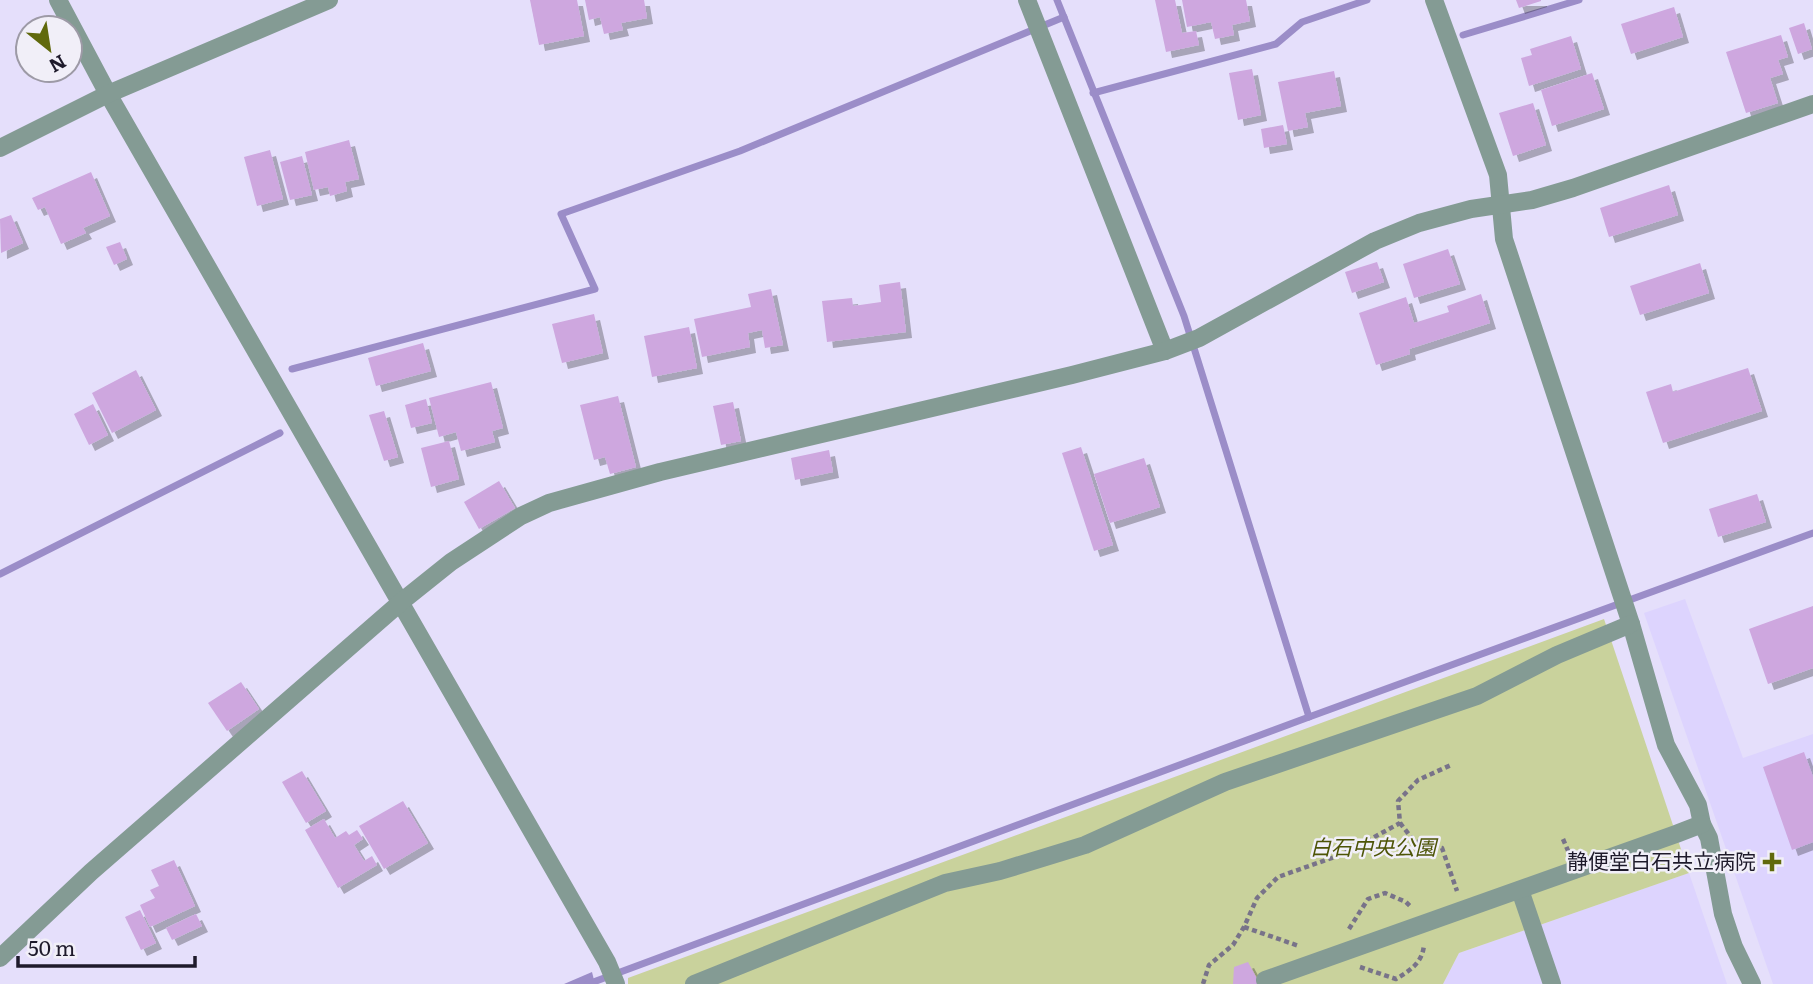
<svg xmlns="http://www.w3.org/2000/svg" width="1813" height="984" font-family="Literata,'Noto Sans JP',serif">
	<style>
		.built { fill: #ddd4fe }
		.green { fill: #c9d29c }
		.water { fill: #9b8dc8 }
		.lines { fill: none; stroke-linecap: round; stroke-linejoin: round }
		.stream { stroke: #9b8dc8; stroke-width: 7 }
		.building { fill: #cea7df; filter: url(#shadow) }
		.path { stroke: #787389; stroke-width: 4.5; stroke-dasharray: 5 3.5; stroke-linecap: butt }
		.minor { stroke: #849b94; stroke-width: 18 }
		.poi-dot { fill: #60690c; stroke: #f1eff8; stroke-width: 2.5 }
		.labels { text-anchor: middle; stroke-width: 5; stroke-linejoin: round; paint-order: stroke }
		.park-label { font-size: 21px; font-style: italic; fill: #4d5406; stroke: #f1eff8 }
		.poi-label { font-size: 21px; fill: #1e1a2b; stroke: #f1eff8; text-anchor: end }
	</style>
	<defs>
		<filter id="shadow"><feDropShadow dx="6" dy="6" stdDeviation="0" flood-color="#0004"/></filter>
	</defs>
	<rect width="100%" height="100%" fill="#e5dffb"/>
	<!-- built -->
	<g class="built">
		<polygon points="1685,599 1743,758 1813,734 1813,984 1773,984 1644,613"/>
		<polygon points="1689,873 1727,984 1443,984 1459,953"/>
	</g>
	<!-- green -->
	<polygon class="green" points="1604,619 1689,873 1459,953 1443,984 628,984 628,978"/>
	<!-- water -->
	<polygon class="water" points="592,972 595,984 564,984"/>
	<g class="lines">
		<!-- stream -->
		<g class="stream">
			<polyline points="1057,0 1184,316 1309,717"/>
			<polyline points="1463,35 1579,0"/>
			<polyline points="1093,93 1276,44 1302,22 1367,0"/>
			<polyline points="292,369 595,289 561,214 740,151 1064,17"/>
			<polyline points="0,574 280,433"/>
			<polyline points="588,984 1309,717 1813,533"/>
		</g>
	</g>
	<!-- building -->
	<g class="building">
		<polygon points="530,0 577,0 584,36 539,45"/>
		<polygon points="585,0 644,0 647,18 621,23 623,30 604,34 600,17 589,20"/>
		<polygon points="1155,0 1175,0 1182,33 1196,31 1199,45 1166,52"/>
		<polygon points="1182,0 1246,0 1250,21 1232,25 1234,35 1215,39 1211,22 1187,27"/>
		<polygon points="1516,0 1541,0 1541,1 1519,8"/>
		<polygon points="1674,7 1683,37 1631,54 1621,24"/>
		<polygon points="1804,23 1812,49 1798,54 1789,28"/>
		<polygon points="1781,35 1788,57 1778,60 1783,74 1770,78 1778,103 1746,113 1726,52"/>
		<polygon points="1571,36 1581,69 1529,86 1521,58 1532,55 1530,49"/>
		<polygon points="1252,69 1261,115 1238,120 1229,73"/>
		<polygon points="1334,71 1341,106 1305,113 1308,127 1288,131 1278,82"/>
		<polygon points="1592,73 1604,109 1552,126 1541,90"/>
		<polygon points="1533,103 1546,145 1513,156 1499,113"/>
		<polygon points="1283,125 1287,144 1264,148 1261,129"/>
		<polygon points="349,140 359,179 345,182 347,191 330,196 328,187 314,190 305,152"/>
		<polygon points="270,150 283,199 257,206 244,157"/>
		<polygon points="302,156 312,195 290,200 280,162"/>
		<polygon points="91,172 110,216 83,228 86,233 61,244 45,207 38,210 32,198"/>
		<polygon points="1669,185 1678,215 1609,237 1600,208"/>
		<polygon points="11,215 23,243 1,253 0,219"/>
		<polygon points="120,242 127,259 114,265 106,247"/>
		<polygon points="1448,249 1460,284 1414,298 1403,264"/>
		<polygon points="1377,262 1384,282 1352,293 1345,272"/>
		<polygon points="1700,263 1709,293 1640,315 1630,286"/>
		<polygon points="900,282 906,332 827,342 822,301 852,298 853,306 881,302 879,285"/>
		<polygon points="771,289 783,345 765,348 762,330 748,333 750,347 702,357 694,319 751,307 748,294"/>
		<polygon points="1481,294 1490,323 1409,349 1410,354 1376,365 1359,313 1406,297 1414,323 1449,312 1447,306"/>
		<polygon points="594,314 603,353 562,363 552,324"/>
		<polygon points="689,327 697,368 652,377 644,336"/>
		<polygon points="423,343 431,371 376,386 368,358"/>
		<polygon points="1748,368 1762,411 1663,443 1646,392 1671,384 1673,392"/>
		<polygon points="136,370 156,410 112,433 92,393"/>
		<polygon points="491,382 503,428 492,431 495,442 461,451 456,432 439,437 429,398"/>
		<polygon points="618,396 636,467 610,474 605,457 594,460 580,405"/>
		<polygon points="426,399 432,423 411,428 405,405"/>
		<polygon points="733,402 741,441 721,445 713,406"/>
		<polygon points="93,404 108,435 89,445 74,414"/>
		<polygon points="384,411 398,457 384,461 369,415"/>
		<polygon points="449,441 459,479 431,487 421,448"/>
		<polygon points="1081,447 1113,545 1094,551 1062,453"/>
		<polygon points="829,450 833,472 795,480 791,458"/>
		<polygon points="1144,458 1160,507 1110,523 1094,474"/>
		<polygon points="499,481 515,508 479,529 464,502"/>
		<polygon points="1757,494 1766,522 1718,537 1709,509"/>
		<polygon points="1813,606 1813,668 1768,684 1749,629"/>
		<polygon points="241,682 259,709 227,731 208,703"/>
		<polygon points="1804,752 1813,777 1813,842 1792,850 1763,767"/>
		<polygon points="302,771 326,811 306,823 282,782"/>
		<polygon points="403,801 428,843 384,869 359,826"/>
		<polygon points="324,819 335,838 346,831 349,835 357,830 363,839 354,845 364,861 372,856 377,865 338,888 305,830"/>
		<polygon points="174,860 195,906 150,927 140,905 155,898 150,890 159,886 151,870"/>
		<polygon points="140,910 156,943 141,950 125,917"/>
		<polygon points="196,914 202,926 172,940 166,928"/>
		<polygon points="1248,962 1260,984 1233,984 1234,967"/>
	</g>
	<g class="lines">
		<!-- path -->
		<g class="path">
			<polyline points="1400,823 1414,841 1442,848 1457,891"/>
			<polyline points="1563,839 1569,853"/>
			<polyline points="1244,927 1299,946"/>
			<polyline points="1349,929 1368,899 1385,893 1406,902 1412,908"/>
			<path d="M1360 967 1396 979C1411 970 1423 962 1424 944"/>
			<polyline points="1203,984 1209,965 1233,945 1244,927 1257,898 1278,877 1343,854 1400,823 1398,801 1418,780 1451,765"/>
		</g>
		<!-- minor -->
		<g class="minor">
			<polyline points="58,0 108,94 607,962 616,984"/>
			<polyline points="1027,0 1165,351"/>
			<polyline points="1434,0 1498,175 1504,239 1631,624 1666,745 1698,805 1702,824 1709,838 1723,914 1734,947 1752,984"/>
			<polyline points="0,148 108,94 329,0"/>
			<polyline points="1520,890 1552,984"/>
			<polyline points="0,958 91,872 401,602 451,562 521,516 549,503 660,472 1072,375 1165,351 1199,338 1375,241 1419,223 1471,209 1532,200 1573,188 1813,104"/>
			<polyline points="1265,980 1676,834 1702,824"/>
			<polyline points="694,984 945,883 1000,871 1085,845 1225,782 1477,696 1557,655 1631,624"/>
		</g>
	</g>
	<!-- markers -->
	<path class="poi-dot" d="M1768.5 851.5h7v7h7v7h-7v7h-7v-7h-7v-7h7z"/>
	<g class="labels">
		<!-- park labels -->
		<g class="park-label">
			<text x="1373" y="855">白石中央公園</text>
		</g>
		<!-- poi labels -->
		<g class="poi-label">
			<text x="1756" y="869">静便堂白石共立病院</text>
		</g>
	</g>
	<!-- north arrow -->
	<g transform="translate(49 49) rotate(150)"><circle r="33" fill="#f1eff8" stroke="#9d9aa6" stroke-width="2"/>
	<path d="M0-5L12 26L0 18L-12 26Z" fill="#60690c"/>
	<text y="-10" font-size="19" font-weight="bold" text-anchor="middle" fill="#1e1a2b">N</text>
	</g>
	<!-- scale -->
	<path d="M18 956v10h177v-10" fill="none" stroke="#1e1a2b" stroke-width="3.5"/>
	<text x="28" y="956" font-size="21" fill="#1e1a2b" stroke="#f1eff8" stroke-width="5" paint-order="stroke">50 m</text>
</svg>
